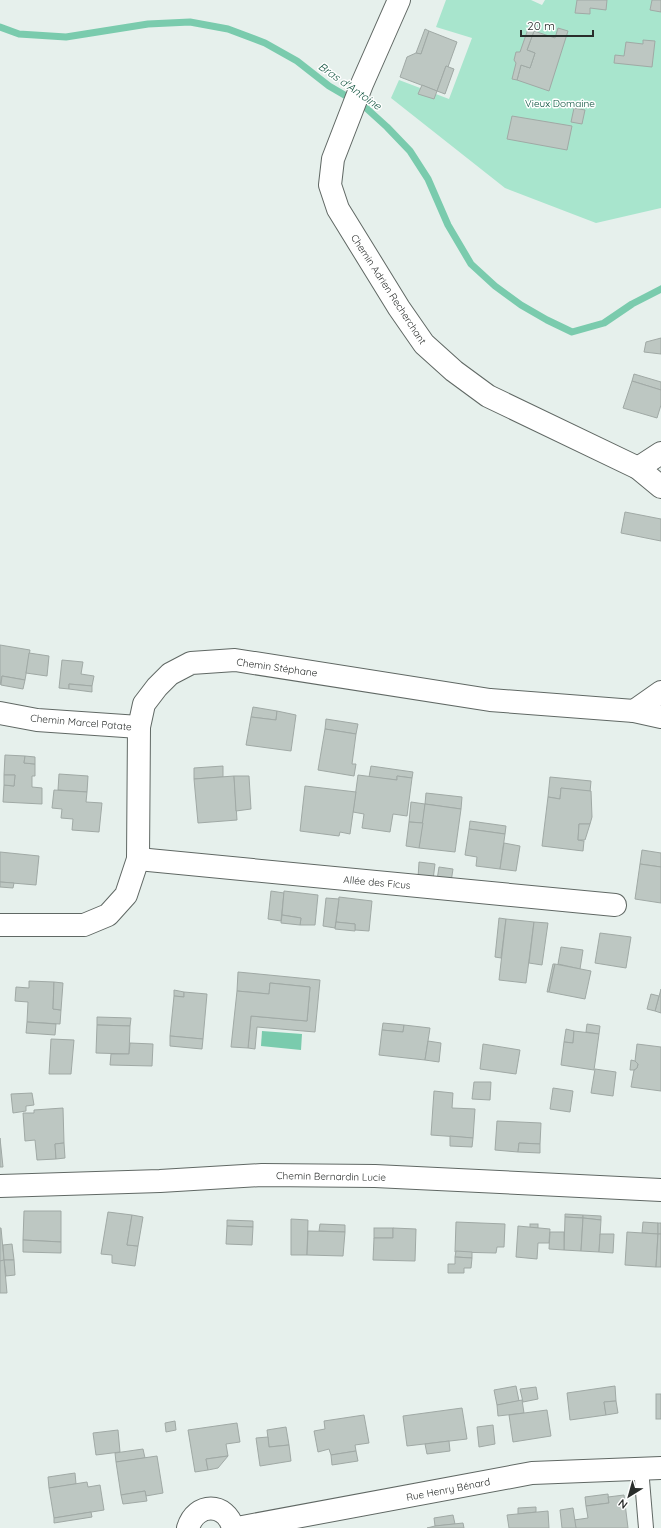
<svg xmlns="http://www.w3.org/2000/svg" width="661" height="1528" font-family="Quicksand,sans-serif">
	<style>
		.green { fill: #a8e5cd }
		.water { fill: #7acbad }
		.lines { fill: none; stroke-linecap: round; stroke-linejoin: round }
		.stream { stroke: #7acbad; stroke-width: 7 }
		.building { fill: #bdc7c2; stroke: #a0a9a5 }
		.service-casing { stroke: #606864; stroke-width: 16 }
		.minor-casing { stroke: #606864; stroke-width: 24 }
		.secondary-casing { stroke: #606864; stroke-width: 24 }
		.service { stroke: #fff; stroke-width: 14 }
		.minor { stroke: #fff; stroke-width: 22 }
		.secondary { stroke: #fff; stroke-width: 22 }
		.labels { text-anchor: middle; stroke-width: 3; stroke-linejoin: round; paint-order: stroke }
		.park-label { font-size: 10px; fill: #064d39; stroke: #fff }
		.street-label { font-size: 10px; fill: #292d2b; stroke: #fff }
		.water-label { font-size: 11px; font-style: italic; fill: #185844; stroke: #fff }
	</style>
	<rect width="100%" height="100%" fill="#e6f0ec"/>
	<!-- green -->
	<polygon class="green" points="446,0 531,0 542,5 545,0 661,0 661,208 596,223 505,188 391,98 399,80 449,99 472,38 436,27"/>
	<!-- water -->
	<polygon class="water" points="262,1031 302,1034 301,1050 261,1046"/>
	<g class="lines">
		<!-- stream -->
		<polyline class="stream" points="0,27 19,34 66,37 148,24 190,22 228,29 265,43 297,61 329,86 365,107 387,127 410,151 428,179 448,225 471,264 495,286 521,305 547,320 572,332 604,323 632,304 661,289"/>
	</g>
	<!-- building -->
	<g class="building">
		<polygon points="577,0 607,0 606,10 590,8 590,14 575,13"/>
		<polygon points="652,0 661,0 661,12 650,10"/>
		<polygon points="558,28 568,31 549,91 517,80 521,65 530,68 535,53 527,50 534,31 555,38"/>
		<polygon points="425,29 429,31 421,54 416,53"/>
		<polygon points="528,29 534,31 527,50 535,53 530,68 521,65 517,80 512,79 516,63 514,60 516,52 520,52"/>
		<polygon points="429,31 457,42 448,67 446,66 437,91 400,77 407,57 416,53 421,54"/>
		<polygon points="643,40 655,41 652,67 614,63 615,55 624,56 626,42 643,44"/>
		<polygon points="446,66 454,69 445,94 437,91"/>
		<polygon points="422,85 437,91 434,99 418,94"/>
		<polygon points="574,108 585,110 582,124 571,122"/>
		<polygon points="512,116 572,126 567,150 507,139"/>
		<polygon points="661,338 661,354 644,352 646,342"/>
		<polygon points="634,374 661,382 661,390 632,381"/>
		<polygon points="632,381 661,390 661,405 657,418 623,408"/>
		<polygon points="625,512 661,519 661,541 621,533"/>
		<polygon points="0,645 30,650 25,680 2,676 0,685"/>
		<polygon points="29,653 49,656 47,676 26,673"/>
		<polygon points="62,660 83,662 81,674 94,676 92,686 69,684 69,689 59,688"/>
		<polygon points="2,676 25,680 23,689 1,685"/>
		<polygon points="69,684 92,686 92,692 69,689"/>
		<polygon points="253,707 277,711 276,720 251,717"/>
		<polygon points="277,711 296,715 291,751 246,745 251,717 276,720"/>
		<polygon points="326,719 358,724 356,734 325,729"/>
		<polygon points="325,729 356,734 352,764 356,764 354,776 318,770"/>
		<polygon points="5,755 25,756 24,763 35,764 35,776 32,776 32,787 42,788 42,804 3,802 4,785 14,786 15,775 4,775"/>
		<polygon points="25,756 35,757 35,764 24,763"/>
		<polygon points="223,766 223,777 194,779 194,768"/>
		<polygon points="371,766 413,772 412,778 397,776 397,780 369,777"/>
		<polygon points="59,774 88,776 87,792 58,790"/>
		<polygon points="4,775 15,775 14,786 4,785"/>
		<polygon points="358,775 397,780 397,776 412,778 407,816 393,814 390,832 362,828 364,814 353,812"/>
		<polygon points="234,776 237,820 198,823 194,779"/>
		<polygon points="234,776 249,776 251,809 236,811"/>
		<polygon points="550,777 591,781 590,792 561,788 560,799 548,797"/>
		<polygon points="305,786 356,792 350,834 340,832 339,836 300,831"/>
		<polygon points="561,788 591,791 592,817 590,824 579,824 578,840 584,841 583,851 542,846 548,797 560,799"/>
		<polygon points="54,790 87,792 86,802 102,803 99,832 72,830 73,819 61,818 62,809 52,808"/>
		<polygon points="426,793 462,797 461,809 425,804"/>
		<polygon points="411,802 425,804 423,823 409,822"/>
		<polygon points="425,804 461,809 455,852 419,848"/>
		<polygon points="470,821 506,826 505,834 469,829"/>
		<polygon points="409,822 423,823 419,848 406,846"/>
		<polygon points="579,824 590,824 585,840 578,840"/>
		<polygon points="469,829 505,834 500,869 476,866 477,857 465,855"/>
		<polygon points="504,843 520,846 516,871 500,869"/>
		<polygon points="642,850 661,853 661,867 640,864"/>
		<polygon points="0,852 39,856 36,885 0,882"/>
		<polygon points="419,862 435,864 433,880 418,878"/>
		<polygon points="640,864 661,867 661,903 635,899"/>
		<polygon points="439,867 453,869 451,882 437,880"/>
		<polygon points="0,882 14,883 13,888 0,887"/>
		<polygon points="271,891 284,893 281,921 268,919"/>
		<polygon points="284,891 318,895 315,925 300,925 301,918 282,915"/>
		<polygon points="339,897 372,901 369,931 355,930 355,924 336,922"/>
		<polygon points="326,898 339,899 335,928 323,926"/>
		<polygon points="282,915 301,918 300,925 281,923"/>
		<polygon points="499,918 506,919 501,958 495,957"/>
		<polygon points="506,919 534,922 526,983 499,980"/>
		<polygon points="336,922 355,924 355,931 335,929"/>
		<polygon points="534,922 548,923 542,965 529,963"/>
		<polygon points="600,933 631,937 626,968 595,963"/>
		<polygon points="561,947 583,950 580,969 558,964"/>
		<polygon points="553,964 555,964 549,992 547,992"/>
		<polygon points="555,964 591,971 585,999 549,992"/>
		<polygon points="238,972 320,980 315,1032 257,1027 255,1049 248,1048 251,1016 307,1021 310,987 270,983 269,994 237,991"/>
		<polygon points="29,981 54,982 53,1009 61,1010 60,1024 27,1022 28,1002 15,1001 16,987 29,988"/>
		<polygon points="54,982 63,983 61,1010 53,1009"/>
		<polygon points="270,983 310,987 307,1021 251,1016 248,1048 231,1047 237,991 269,994"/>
		<polygon points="661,989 661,1013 655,1011"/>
		<polygon points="174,990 184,992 184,997 174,996"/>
		<polygon points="184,992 207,994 203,1039 170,1036 174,996 184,997"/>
		<polygon points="651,994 659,996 655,1011 647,1009"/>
		<polygon points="97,1017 131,1018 130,1026 97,1025"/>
		<polygon points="27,1022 56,1024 55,1035 26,1033"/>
		<polygon points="383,1023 404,1025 403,1032 382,1030"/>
		<polygon points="587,1024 600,1026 599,1034 586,1032"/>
		<polygon points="97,1025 130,1026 129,1054 96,1053"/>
		<polygon points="404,1025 430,1028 425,1060 379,1055 382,1030 403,1032"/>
		<polygon points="566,1029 574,1031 573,1043 564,1042"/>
		<polygon points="574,1031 599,1034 594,1070 561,1065 564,1042 573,1043"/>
		<polygon points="170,1036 203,1039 202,1049 170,1046"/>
		<polygon points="51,1039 74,1040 71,1074 49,1074"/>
		<polygon points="428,1041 441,1043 439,1062 425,1060"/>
		<polygon points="130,1043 153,1044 152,1066 110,1065 111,1054 129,1054"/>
		<polygon points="483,1044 520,1050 516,1074 480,1069"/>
		<polygon points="637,1044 661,1047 661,1091 631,1087 634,1070 637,1068 638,1064 635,1061"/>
		<polygon points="631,1060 635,1061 638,1064 637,1068 634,1070 630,1070"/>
		<polygon points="595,1069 616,1072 613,1096 591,1093"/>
		<polygon points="474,1082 491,1082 490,1100 472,1099"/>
		<polygon points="553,1088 573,1091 570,1112 550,1109"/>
		<polygon points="434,1091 453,1093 452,1108 475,1109 473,1138 431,1135"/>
		<polygon points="32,1093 34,1105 26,1106 26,1111 13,1113 11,1094"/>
		<polygon points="63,1108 64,1143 55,1144 56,1159 37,1160 35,1140 25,1141 23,1113 34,1113 34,1110"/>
		<polygon points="497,1121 541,1123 540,1144 519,1143 518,1152 495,1150"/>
		<polygon points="450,1136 473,1138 472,1147 450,1146"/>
		<polygon points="0,1138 3,1167 0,1167"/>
		<polygon points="64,1143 65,1158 56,1159 55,1144"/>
		<polygon points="519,1143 540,1144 540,1153 518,1152"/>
		<polygon points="24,1211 61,1211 61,1242 23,1240"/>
		<polygon points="108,1212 132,1215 127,1245 138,1246 135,1266 112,1263 112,1255 101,1254"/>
		<polygon points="565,1214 583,1215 583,1218 565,1217"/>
		<polygon points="132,1215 143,1217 138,1246 127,1245"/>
		<polygon points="583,1215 601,1216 601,1220 583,1218"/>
		<polygon points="565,1217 583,1218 581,1251 564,1250"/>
		<polygon points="583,1218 601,1220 599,1252 581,1251"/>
		<polygon points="291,1219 308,1220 307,1255 291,1255"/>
		<polygon points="227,1220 253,1221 253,1227 227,1226"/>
		<polygon points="456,1222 505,1224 504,1247 497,1247 496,1253 455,1252"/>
		<polygon points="643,1222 658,1223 658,1234 642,1233"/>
		<rect x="658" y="1223" width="3" height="11"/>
		<polygon points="320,1224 345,1225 345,1232 319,1231"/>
		<rect x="530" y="1224" width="8" height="4"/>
		<polygon points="227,1226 253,1227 252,1245 226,1244"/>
		<polygon points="518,1226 550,1229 549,1243 538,1243 537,1259 516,1257"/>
		<polygon points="0,1228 1,1228 4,1260 0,1261"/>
		<rect x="374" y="1228" width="19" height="10"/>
		<polygon points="393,1228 416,1229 415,1261 373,1260 374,1238 393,1238"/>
		<polygon points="308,1231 345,1232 343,1256 307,1255"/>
		<polygon points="550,1232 564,1232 564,1250 549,1249"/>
		<polygon points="627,1232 658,1234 656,1267 625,1265"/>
		<polygon points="600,1234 614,1234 613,1253 599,1252"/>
		<polygon points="658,1234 661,1234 661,1267 656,1267"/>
		<polygon points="23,1240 61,1242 61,1253 23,1252"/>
		<polygon points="12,1244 14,1260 4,1260 3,1245"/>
		<polygon points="456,1251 472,1252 472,1258 455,1257"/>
		<polygon points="455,1257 472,1258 471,1268 464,1268 464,1273 448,1273 448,1264 455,1264"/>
		<polygon points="4,1260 14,1260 15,1275 6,1276"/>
		<polygon points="4,1260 7,1293 0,1293 0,1261"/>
		<polygon points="516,1386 519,1401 497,1405 494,1390"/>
		<polygon points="615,1386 616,1401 604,1402 606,1415 570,1420 567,1393"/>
		<polygon points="536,1387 538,1399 523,1402 520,1389"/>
		<rect x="656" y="1394" width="5" height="25"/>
		<polygon points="522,1400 524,1413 498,1416 497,1405"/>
		<polygon points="616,1401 618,1413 606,1415 604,1402"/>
		<polygon points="462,1408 467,1439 407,1446 403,1416"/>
		<polygon points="547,1410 551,1436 513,1442 509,1415"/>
		<polygon points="364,1415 369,1443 355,1445 356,1451 331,1455 329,1449 318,1452 314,1431 325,1429 324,1421"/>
		<polygon points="175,1421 176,1430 166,1432 165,1423"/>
		<polygon points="237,1423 240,1442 226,1444 228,1456 206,1459 208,1470 195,1472 188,1430"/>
		<polygon points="493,1425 495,1444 479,1447 477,1427"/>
		<polygon points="286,1427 289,1445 269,1447 267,1430"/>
		<polygon points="118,1430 120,1452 96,1455 93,1433"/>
		<polygon points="268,1437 269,1447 289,1445 291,1461 260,1466 256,1438"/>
		<polygon points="449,1441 450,1451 427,1454 425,1444"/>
		<polygon points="143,1449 145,1458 116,1462 115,1453"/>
		<polygon points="356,1451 358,1461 332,1465 331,1455"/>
		<polygon points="157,1456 163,1493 146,1496 145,1491 121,1495 116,1462"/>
		<polygon points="228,1456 218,1468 208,1470 206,1459"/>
		<polygon points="75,1473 76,1484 49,1488 48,1477"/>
		<polygon points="87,1482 88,1487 100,1485 104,1510 54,1518 49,1488"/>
		<polygon points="145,1491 147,1501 123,1504 121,1495"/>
		<polygon points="608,1494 609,1503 586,1506 585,1497"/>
		<polygon points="624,1495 628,1528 576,1528 574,1520 588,1518 586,1506 609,1503 608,1497"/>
		<polygon points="536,1507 536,1512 518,1514 518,1508"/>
		<polygon points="573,1508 576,1528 562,1528 560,1510"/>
		<polygon points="548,1511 549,1528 509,1528 507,1515"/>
		<polygon points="91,1512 92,1517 54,1523 54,1518"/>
		<polygon points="453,1515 455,1524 435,1526 434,1518"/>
		<polygon points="463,1523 464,1528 427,1528 435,1526"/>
	</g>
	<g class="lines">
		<!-- service casing -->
		<g class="service-casing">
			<polyline id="service" points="641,1468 646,1528"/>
		</g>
		<!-- minor casing -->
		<g class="minor-casing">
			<g id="minor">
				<polyline points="638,468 661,453"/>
				<polyline points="0,713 37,720 139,727"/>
				<polyline points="138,859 615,905"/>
				<polyline points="0,1186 160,1181 262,1175 375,1176 661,1190"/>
				<path d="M188 1528C196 1502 226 1502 233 1528"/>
				<polyline points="237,1528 532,1473 661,1468"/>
			</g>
		</g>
		<!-- secondary casing -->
		<g class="secondary-casing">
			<g id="secondary">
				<polyline points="399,0 362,84 333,159 330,185 338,209 399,308 424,344 454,371 488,396 638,468 661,487"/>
				<polyline points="634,711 661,692"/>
				<polyline points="0,925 84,925 108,915 126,895 138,859 139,727 144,704 157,687 170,674 191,663 235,660 490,700 634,711 661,717"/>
			</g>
		</g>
		<!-- service -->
		<use href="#service" class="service"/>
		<!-- minor -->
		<use href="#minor" class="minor"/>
		<!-- secondary -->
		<use href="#secondary" class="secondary"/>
	</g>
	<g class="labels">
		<!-- park labels -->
		<g class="park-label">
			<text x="560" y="107">Vieux Domaine</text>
		</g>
		<!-- street labels -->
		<g class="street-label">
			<text transform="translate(389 289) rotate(57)" y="4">Chemin Adrien Recherchant</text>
			<text transform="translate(277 667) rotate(8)" y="4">Chemin Stéphane</text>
			<text transform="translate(81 722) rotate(5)" y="4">Chemin Marcel Patate</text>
			<text transform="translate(377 882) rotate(5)" y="4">Allée des Ficus</text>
			<text transform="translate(331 1176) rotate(1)" y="4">Chemin Bernardin Lucie</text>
			<text transform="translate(448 1489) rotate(-11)" y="4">Rue Henry Bénard</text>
		</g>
		<!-- water labels -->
		<g class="water-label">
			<text transform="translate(350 86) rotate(35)" y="4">Bras d'Antoine</text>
		</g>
	</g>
	<!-- north arrow -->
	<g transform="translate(629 1496) rotate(217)" stroke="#ffffff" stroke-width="3" paint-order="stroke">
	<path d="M0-3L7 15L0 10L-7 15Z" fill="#292d2b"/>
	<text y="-6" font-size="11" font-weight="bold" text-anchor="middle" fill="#292d2b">N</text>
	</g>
	<!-- scale -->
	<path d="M521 30v6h72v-6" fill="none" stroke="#292d2b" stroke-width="2"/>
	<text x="527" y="30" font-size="12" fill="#292d2b" stroke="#ffffff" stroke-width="3" paint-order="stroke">20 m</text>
</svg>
